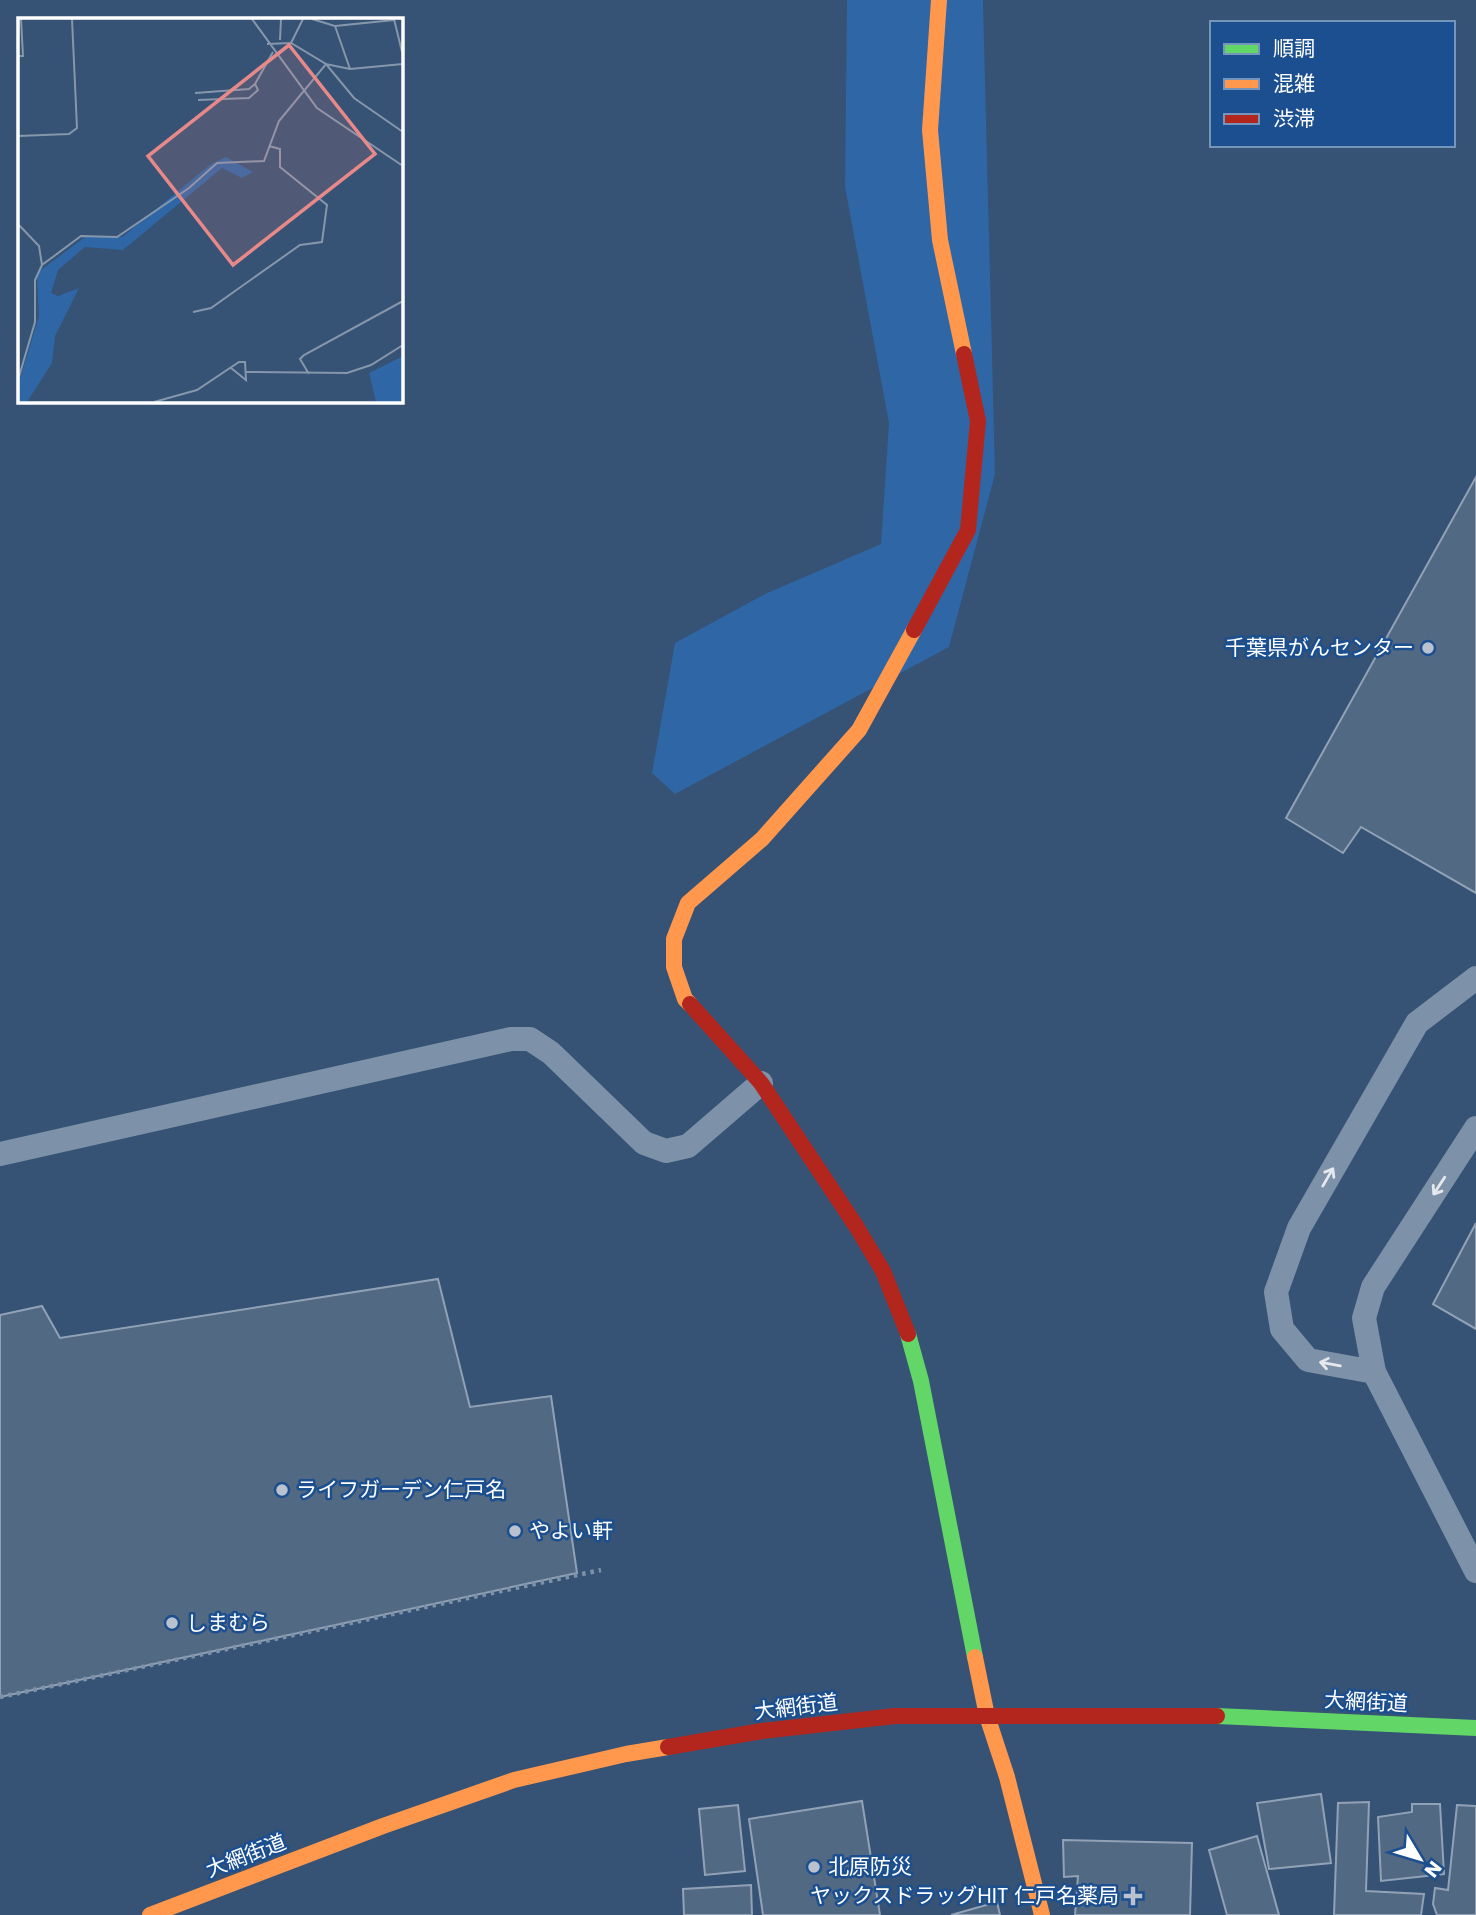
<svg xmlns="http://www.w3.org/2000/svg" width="1476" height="1915" font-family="Poppins,'Noto Sans JP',sans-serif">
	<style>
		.green { fill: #2f66a5 }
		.building { fill: #526984; stroke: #92a2b6; stroke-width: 2 }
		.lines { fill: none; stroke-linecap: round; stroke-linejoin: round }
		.path { stroke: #7d92a8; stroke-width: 4.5; stroke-dasharray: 3.5 5; stroke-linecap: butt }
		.lane { stroke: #7d92a8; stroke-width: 24 }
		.fast { stroke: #63d668; stroke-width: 16 }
		.slow { stroke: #ff974d; stroke-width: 16 }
		.jam { stroke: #b3261e; stroke-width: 16 }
		.oneway { stroke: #e5e9ee }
		.poi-dot { fill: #b9c2ce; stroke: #1b4f8f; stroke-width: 2.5 }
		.labels { text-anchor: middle; stroke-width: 5; stroke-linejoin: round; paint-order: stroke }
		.poi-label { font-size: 21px; fill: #fff; stroke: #1b4f8f; text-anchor: start }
		.street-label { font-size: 21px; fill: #fff; stroke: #1b4f8f }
		.inset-road { fill: none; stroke: #8697ac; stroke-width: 2 }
		.view { fill: #e88989; fill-opacity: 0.15; stroke: #e88989; stroke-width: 3.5 }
		.inset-edge { fill: none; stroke: #fff; stroke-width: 3.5 }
	</style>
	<rect width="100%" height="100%" fill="#365274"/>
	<!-- green -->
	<polygon class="green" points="847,0 983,0 995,474 949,647 675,794 652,773 675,643 765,594 881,544 889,423 845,187"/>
	<!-- building -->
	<g class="building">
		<polygon points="1476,477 1476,893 1361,827 1343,853 1286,818"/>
		<polygon points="1476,1223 1476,1329 1433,1304"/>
		<polygon points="438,1279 470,1407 551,1396 577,1573 0,1697 0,1315 42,1306 60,1338"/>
		<polygon points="1321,1794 1331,1863 1269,1869 1257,1803"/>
		<polygon points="862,1801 880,1915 763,1915 749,1819"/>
		<polygon points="1369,1802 1366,1891 1424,1894 1421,1915 1334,1915 1338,1803"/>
		<polygon points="1412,1804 1440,1804 1444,1874 1381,1881 1378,1817 1412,1812"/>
		<polygon points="738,1805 745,1871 705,1875 699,1809"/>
		<polygon points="1457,1805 1476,1806 1476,1915 1437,1915 1433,1904 1435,1888 1448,1890"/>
		<polygon points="1257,1836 1279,1915 1227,1915 1209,1850"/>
		<polygon points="1063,1840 1192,1843 1190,1915 1075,1915 1078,1876 1064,1877"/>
		<polygon points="751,1885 752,1915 684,1915 683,1889"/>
		<polygon points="997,1902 1000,1915 951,1915"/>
	</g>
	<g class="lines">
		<!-- path -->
		<polyline class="path" points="0,1697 601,1570"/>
		<!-- lane -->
		<g class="lane">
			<polyline points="1476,978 1417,1023 1299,1228 1276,1292 1282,1329 1308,1360 1374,1372 1364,1318 1373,1287 1476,1128"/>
			<polyline points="0,1154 511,1039 530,1039 551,1053 644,1143 666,1151 688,1146 761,1083"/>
			<polyline points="1374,1372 1476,1571"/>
		</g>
		<!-- fast -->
		<g class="fast">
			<polyline points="908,1334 921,1381 975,1657"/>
			<polyline points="1217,1716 1476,1728"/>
		</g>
		<!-- slow -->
		<g class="slow">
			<polyline points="939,0 930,130 940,240 964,354"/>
			<polyline points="690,1004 685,999 674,967 674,939 688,903 762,839 859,730 914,630"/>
			<polyline points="975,1657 987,1716 1007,1777 1042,1915"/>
			<polyline points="150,1915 383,1826 514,1780 626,1754 668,1747"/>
		</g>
		<!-- jam -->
		<g class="jam">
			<polyline points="914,630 968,530 978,421 964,354"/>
			<polyline points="690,1004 761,1083 856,1226 883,1271 908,1334"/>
			<polyline points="668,1747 762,1731 895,1716 1217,1716"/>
		</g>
	</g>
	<!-- one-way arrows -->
	<defs><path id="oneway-shaft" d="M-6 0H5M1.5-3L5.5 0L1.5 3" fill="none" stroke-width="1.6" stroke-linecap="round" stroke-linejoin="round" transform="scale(1.75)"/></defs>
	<g class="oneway">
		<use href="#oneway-shaft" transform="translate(1328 1177) rotate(-60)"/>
		<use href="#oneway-shaft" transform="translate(1439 1186) rotate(123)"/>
		<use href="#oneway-shaft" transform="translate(1330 1364) rotate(-170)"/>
	</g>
	<!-- markers -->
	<g class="poi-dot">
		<circle cx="1428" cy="648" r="7"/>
		<circle cx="282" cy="1490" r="7"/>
		<circle cx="515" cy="1531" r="7"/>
		<circle cx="172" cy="1623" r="7"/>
		<circle cx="814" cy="1867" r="7"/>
		<path d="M1129.5 1885.5h7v7h7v7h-7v7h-7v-7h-7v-7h7z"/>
	</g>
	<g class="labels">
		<!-- poi labels -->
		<g class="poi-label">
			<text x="1414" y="655" text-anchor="end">千葉県がんセンター</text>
			<text x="296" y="1497">ライフガーデン仁戸名</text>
			<text x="529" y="1538">やよい軒</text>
			<text x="186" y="1630">しまむら</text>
			<text x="828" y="1874">北原防災</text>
			<text x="1119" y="1903" text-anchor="end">ヤックスドラッグHIT 仁戸名薬局</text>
		</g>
		<!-- street labels -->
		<g class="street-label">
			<text transform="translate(1366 1702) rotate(3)" y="7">大網街道</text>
			<text transform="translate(796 1707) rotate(-7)" y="7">大網街道</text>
			<text transform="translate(246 1856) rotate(-21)" y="7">大網街道</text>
		</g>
	</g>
	<!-- overview -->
	<g transform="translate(18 18)">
		<rect width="385" height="385" fill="#365274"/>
		<path d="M208 139 235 154 224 160 204 150 105 232 67 229 40 252 33 275 40 278 61 270 37 318 34 345 9 384H0V367L21 298 19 255 67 219H104L193 146ZM385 338V384H358L351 355Z" fill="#2f66a5"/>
		<path class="inset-road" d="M234 1 299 90 385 148M294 1 317 8 332 51M376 1 385 38M317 8 376 2M262 22 263 1M273 25 285 1M249 26 273 25 308 46 336 80 385 114M0 38H5L3 1M237 66 255 34M177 75 231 71 237 66 240 72 231 80 180 82M0 118 51 116 59 110 54 1M0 206 21 228 24 247M175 294 193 290 282 227 304 224 309 187 262 149V131L251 128M228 354 329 355 353 347 385 327M291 356 282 341 286 337 385 283M0 362 17 304V262L24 247 63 218 99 219 171 170 199 145 246 143 261 103 308 46 332 51 385 46M136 384 179 372 221 344H227L228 362 213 350"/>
		<path class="view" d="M271 27 357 136 215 247 130 138Z"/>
		<rect width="385" height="385" class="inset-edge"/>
	</g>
	<!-- legend -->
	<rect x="1210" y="21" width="245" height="126" fill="#1b4f8f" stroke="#7695bc" stroke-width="2"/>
	<rect x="1224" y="44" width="35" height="10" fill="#63d668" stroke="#7695bc" stroke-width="2"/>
	<text x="1273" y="56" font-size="21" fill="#ffffff">順調</text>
	<rect x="1224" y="79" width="35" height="10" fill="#ff974d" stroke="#7695bc" stroke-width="2"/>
	<text x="1273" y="91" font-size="21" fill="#ffffff">混雑</text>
	<rect x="1224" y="114" width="35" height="10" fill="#b3261e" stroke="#7695bc" stroke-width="2"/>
	<text x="1273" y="126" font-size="21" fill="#ffffff">渋滞</text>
	<!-- north arrow -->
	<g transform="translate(1420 1859) rotate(128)" stroke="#1b4f8f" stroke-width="5" paint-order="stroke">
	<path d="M0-5L12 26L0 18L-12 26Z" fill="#ffffff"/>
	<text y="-10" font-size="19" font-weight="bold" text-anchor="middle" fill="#ffffff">N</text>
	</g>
</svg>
